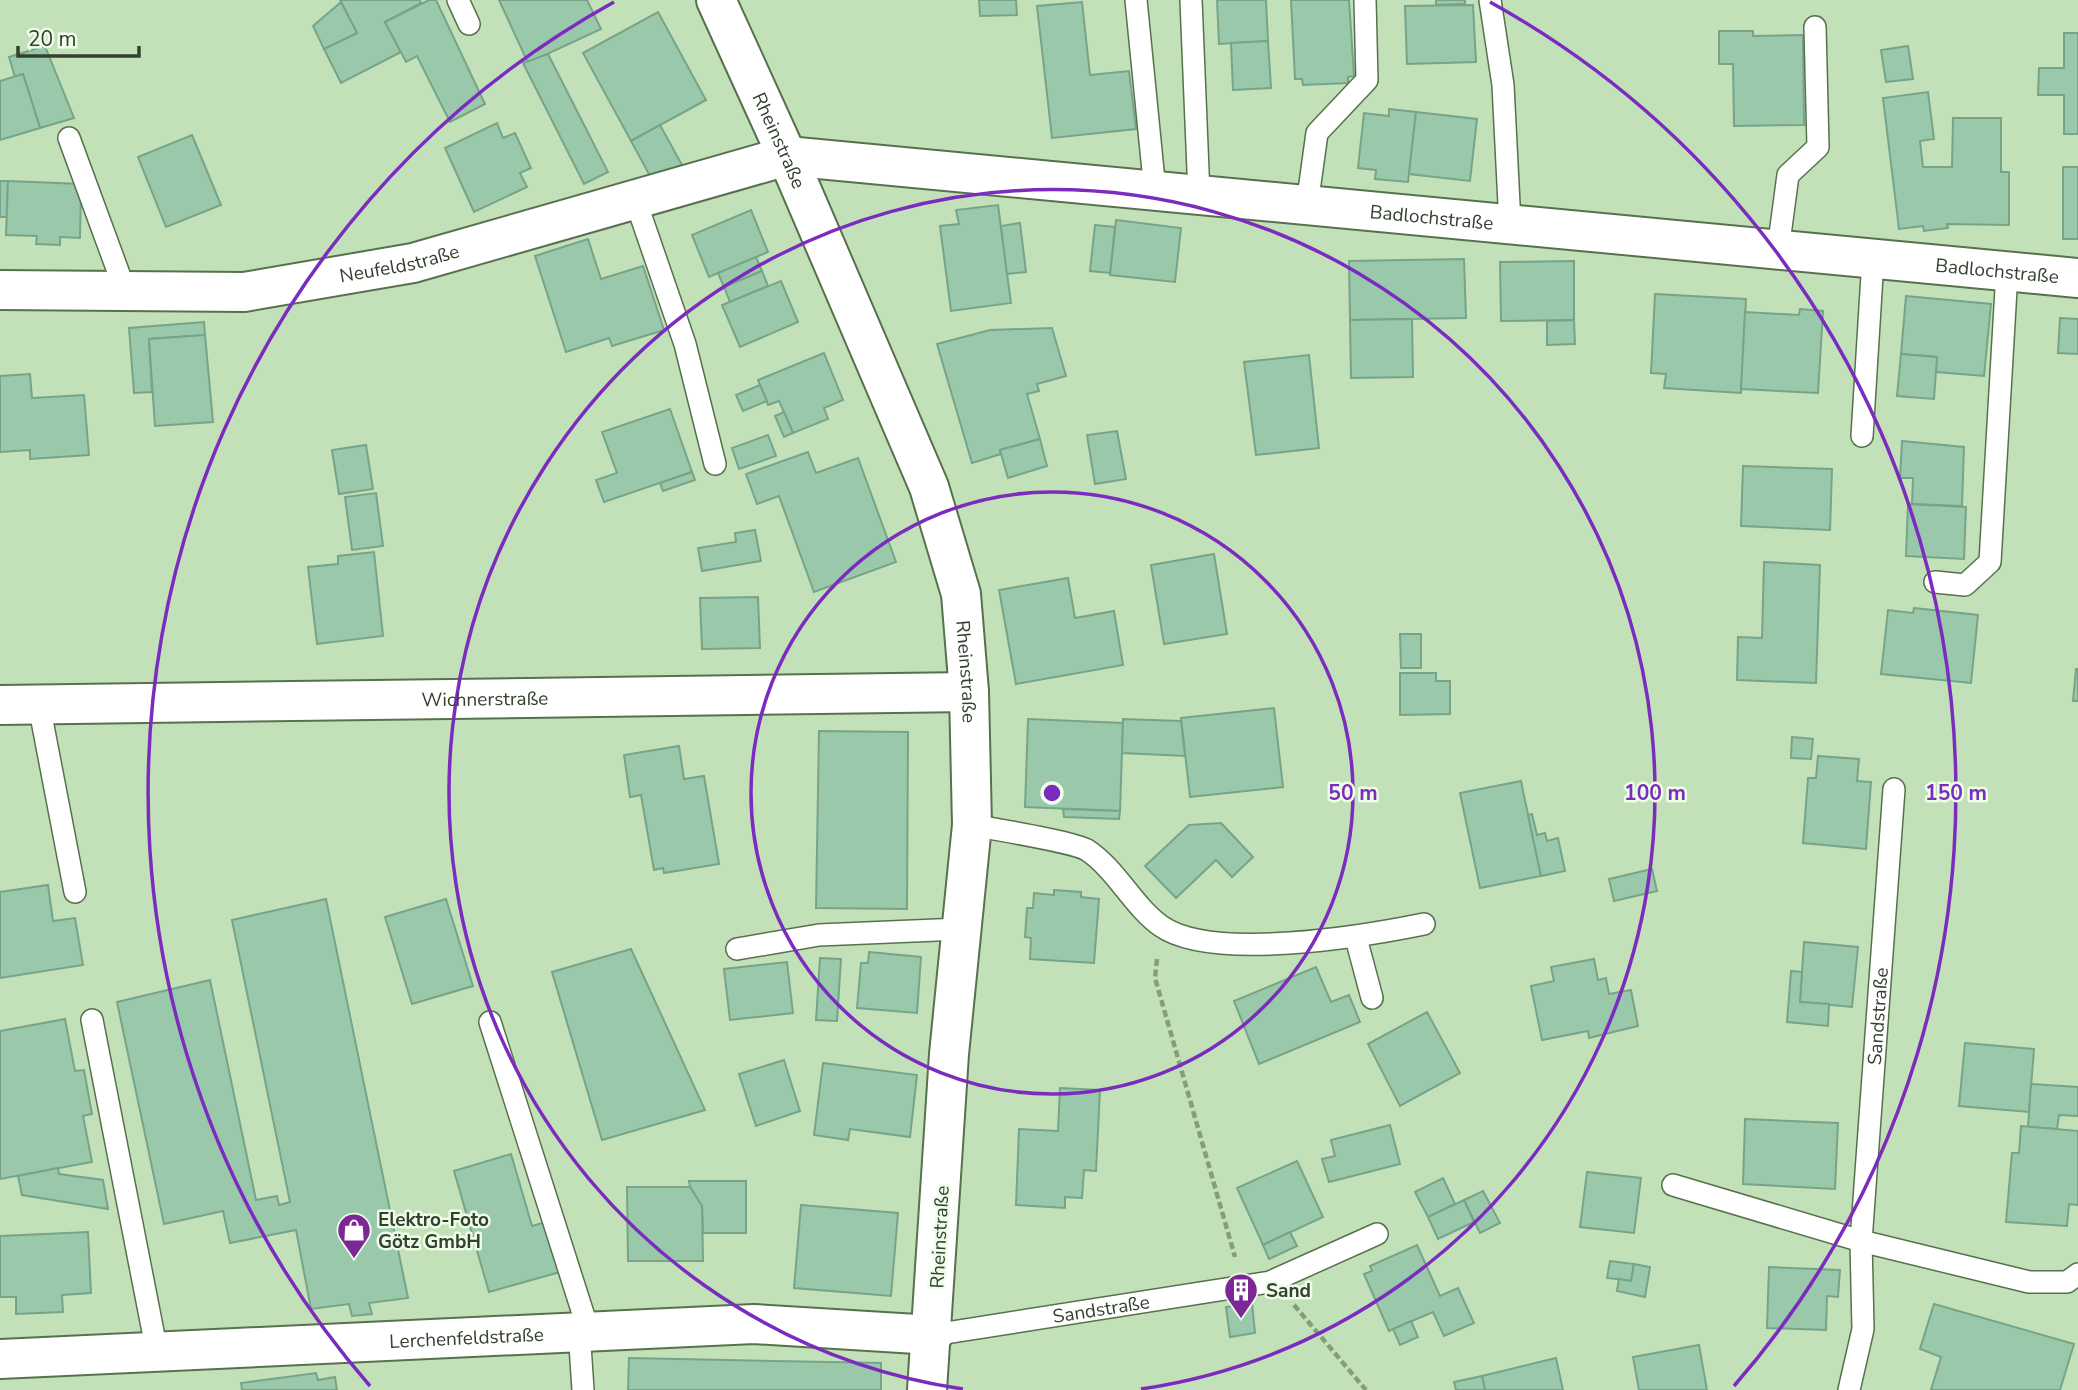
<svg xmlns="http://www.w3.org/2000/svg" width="2078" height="1390" font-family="'Nunito Sans',sans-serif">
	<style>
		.building { fill: #9ac8ab; stroke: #77a488; stroke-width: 2 }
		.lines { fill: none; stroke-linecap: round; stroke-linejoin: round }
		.service-casing { stroke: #57714d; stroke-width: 24 }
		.minor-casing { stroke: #57714d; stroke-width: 42 }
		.path { stroke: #869c7e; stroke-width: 4.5; stroke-dasharray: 7 3.5; stroke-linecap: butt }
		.service { stroke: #fff; stroke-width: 21 }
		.minor { stroke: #fff; stroke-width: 38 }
		.ring { fill: none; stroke: #7b2cbf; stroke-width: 3.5 }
		.labels { text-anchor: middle; stroke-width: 5; stroke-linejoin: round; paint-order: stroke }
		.street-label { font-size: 19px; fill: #344030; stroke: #edfde8 }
		.poi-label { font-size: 19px; font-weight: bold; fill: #344030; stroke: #edfde8; text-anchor: start }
		.centre { fill: #7b2cbf; stroke: #edfde8; stroke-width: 3.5 }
		.ring-label { font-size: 21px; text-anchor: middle; font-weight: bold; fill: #7b2cbf; stroke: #edfde8; stroke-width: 5; stroke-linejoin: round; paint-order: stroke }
	</style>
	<rect width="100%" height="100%" fill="#c3e1b8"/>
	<!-- building -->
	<g class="building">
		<polygon points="340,0 420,0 421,3 385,22 401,52 341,83 324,49 357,33"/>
		<polygon points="429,0 436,0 485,104 450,122 417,56 406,62 385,22"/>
		<polygon points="499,0 587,0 601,29 528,63"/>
		<polygon points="979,0 1016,0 1017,15 980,16"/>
		<polygon points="1217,0 1266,0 1268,41 1219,44"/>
		<polygon points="1291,0 1349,0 1354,76 1348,77 1348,83 1303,85 1302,79 1295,79"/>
		<polygon points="1436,0 1465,0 1465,4 1436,5"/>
		<polygon points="341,2 357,33 324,49 313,26"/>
		<polygon points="1082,2 1090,75 1129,71 1136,129 1052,138 1037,6"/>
		<polygon points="1473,5 1476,62 1407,64 1405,6"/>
		<polygon points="658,12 706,100 631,141 583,53"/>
		<polygon points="1719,31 1753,31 1753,36 1803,35 1804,125 1734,126 1733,64 1719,64"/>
		<polygon points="2064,33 2078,33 2078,134 2064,134 2064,95 2038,95 2039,68 2064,68"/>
		<polygon points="1268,41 1271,88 1233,90 1231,43"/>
		<polygon points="45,46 74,118 40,128 23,74 15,77 9,57"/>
		<polygon points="1908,46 1913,79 1886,82 1881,50"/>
		<polygon points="548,54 608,172 584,184 523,63"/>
		<polygon points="23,74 40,128 0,140 0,81"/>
		<polygon points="1928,92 1934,139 1920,141 1923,167 1952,167 1953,118 2001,118 2001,172 2009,172 2009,225 1947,224 1948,228 1924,231 1923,226 1899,229 1883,98"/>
		<polygon points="1389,109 1416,112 1408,182 1375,179 1376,170 1358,168 1364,113 1389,116"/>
		<polygon points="1416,112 1477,119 1470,181 1409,174"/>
		<polygon points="497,123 503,138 515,133 531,168 520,173 527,187 474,212 445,148"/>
		<polygon points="660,125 682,165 650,176 631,141"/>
		<polygon points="192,135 221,205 166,227 138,157"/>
		<rect x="2063" y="167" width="15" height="72"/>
		<polygon points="0,181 8,181 7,217 0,217"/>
		<polygon points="8,181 81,184 80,238 60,237 60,245 36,244 37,236 6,235"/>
		<polygon points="998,205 1011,303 951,311 940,226 959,224 956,210"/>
		<polygon points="751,210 768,252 709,277 692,235"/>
		<polygon points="1116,220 1181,228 1175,282 1110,275"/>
		<polygon points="1020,223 1026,272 1007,274 1001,226"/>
		<polygon points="1095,225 1115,227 1110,273 1090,271"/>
		<polygon points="588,239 601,279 643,266 664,330 612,346 609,338 566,352 535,256"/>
		<polygon points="756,257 762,271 724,287 718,273"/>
		<polygon points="1464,259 1466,318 1350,320 1349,261"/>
		<polygon points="1574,261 1574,320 1501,321 1500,262"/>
		<polygon points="762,271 768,286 730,302 724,287"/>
		<polygon points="781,281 798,322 740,347 722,305"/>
		<polygon points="1655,294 1746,299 1741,393 1664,388 1666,374 1651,373"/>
		<polygon points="1906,296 1991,304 1984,376 1936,372 1937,357 1901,354"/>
		<polygon points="1800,309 1823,311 1818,393 1741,389 1745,312 1799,315"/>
		<polygon points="2060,318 2078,319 2078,354 2058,353"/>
		<polygon points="1412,319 1413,377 1351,378 1350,320"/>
		<polygon points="1574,320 1575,344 1547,345 1547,321"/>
		<polygon points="204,322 205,335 149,339 152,392 134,393 129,328"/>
		<polygon points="1052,328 1066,376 1037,384 1039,391 1027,394 1040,439 1000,450 1001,454 972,463 937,344 990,330"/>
		<polygon points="205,335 213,422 155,426 149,339"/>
		<polygon points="824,353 843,400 824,408 828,419 793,433 779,401 768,405 758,380"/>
		<polygon points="1901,354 1937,357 1934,399 1897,396"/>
		<polygon points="1309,355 1319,448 1256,455 1244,362"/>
		<polygon points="30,374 32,398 84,395 89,455 30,459 30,450 0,452 0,376"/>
		<polygon points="760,385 767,401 743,411 736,395"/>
		<polygon points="670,409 692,472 604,502 596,480 617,473 602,432"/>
		<polygon points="784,412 793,433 784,437 775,416"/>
		<polygon points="1117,431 1126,479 1095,484 1087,435"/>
		<polygon points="768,435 776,456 739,469 732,448"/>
		<polygon points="1040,439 1047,466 1008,478 1000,450"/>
		<polygon points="1902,441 1964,447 1962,506 1912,504 1913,478 1900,478"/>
		<polygon points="366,445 373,489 339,494 332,450"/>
		<polygon points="808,452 816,473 858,458 896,562 814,592 779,496 757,504 746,474"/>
		<polygon points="1743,466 1832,469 1830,530 1741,526"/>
		<polygon points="692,472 695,480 663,491 660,483"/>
		<polygon points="376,493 383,546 352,550 345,497"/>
		<polygon points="1908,504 1966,507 1964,559 1906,556"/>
		<polygon points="755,530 761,561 702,571 698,548 736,542 735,533"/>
		<polygon points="374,552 383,636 317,644 308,567 338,564 338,556"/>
		<polygon points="1214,554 1227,634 1164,644 1151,565"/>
		<polygon points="1764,562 1820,565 1816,683 1737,680 1738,637 1762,638"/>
		<polygon points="1068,578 1075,618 1114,611 1123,665 1016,684 999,590"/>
		<polygon points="758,597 760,648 702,649 700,598"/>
		<polygon points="1914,608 1978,615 1971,683 1881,674 1888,610 1913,613"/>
		<polygon points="1400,634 1421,634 1421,668 1401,668"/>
		<polygon points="2076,669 2078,669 2078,701 2073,701"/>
		<polygon points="1400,673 1436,673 1436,681 1450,681 1450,714 1400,715"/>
		<polygon points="1274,708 1283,787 1190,797 1181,718"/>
		<polygon points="1028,719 1123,723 1120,811 1025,807"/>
		<polygon points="1123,719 1181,721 1185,756 1122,753"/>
		<polygon points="819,731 908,732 907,909 816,908"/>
		<polygon points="1792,737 1813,739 1811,759 1791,758"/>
		<polygon points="679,746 684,779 704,776 719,864 664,873 663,868 654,870 641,795 630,797 624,755"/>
		<polygon points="1818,756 1859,759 1857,781 1871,782 1866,849 1803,843 1808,778 1816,778"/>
		<polygon points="1521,781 1541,876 1480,888 1460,793"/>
		<polygon points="1063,809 1120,811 1119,819 1064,817"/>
		<polygon points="1532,814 1537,835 1545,833 1547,841 1558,838 1565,871 1541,876 1528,815"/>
		<polygon points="1221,823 1253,857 1232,877 1216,860 1176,898 1145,866 1189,825"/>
		<polygon points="1652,869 1657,891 1614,901 1609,879"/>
		<polygon points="48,885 53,921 75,918 83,965 0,978 0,892"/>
		<polygon points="1054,890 1081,892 1081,897 1099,899 1094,963 1030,959 1031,938 1025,937 1027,908 1033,908 1034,893 1054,895"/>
		<polygon points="326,899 408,1298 369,1303 372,1314 352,1316 349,1304 311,1309 296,1230 230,1243 223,1211 164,1224 117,1002 210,980 256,1200 277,1196 279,1205 290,1202 232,920"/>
		<polygon points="446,899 473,986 412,1004 385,917"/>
		<polygon points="1804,942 1858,947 1852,1007 1800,1002"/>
		<polygon points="631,949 705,1110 602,1140 552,972"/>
		<polygon points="869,952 921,957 917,1013 857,1008 861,963 868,963"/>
		<polygon points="820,958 841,959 837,1021 816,1020"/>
		<polygon points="1594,959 1598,980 1606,978 1609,994 1631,990 1638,1026 1589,1038 1588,1031 1542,1040 1531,986 1554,981 1551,967"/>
		<polygon points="787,962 793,1013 730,1020 724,969"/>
		<polygon points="1316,967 1331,1002 1349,995 1360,1022 1259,1064 1234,1001"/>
		<polygon points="1791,971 1802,972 1800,1002 1829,1004 1828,1026 1787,1022"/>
		<polygon points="1427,1012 1460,1073 1400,1106 1368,1044"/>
		<polygon points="65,1019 75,1071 84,1070 92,1114 83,1116 92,1162 0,1179 0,1031"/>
		<polygon points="1965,1043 2034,1049 2029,1112 1959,1106"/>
		<polygon points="784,1060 800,1111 756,1126 739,1074"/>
		<polygon points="823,1063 917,1075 910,1137 850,1129 848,1140 814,1135"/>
		<polygon points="2031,1084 2078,1087 2078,1116 2059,1115 2057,1129 2028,1127"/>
		<polygon points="1060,1088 1100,1090 1096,1171 1084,1170 1082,1198 1065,1197 1065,1208 1016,1205 1019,1129 1058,1131"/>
		<polygon points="1745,1119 1838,1123 1835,1189 1743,1184"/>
		<polygon points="1390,1125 1400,1164 1329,1182 1322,1159 1335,1156 1331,1140"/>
		<polygon points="2021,1126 2078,1131 2078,1205 2069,1204 2067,1226 2006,1222 2012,1153 2019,1153"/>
		<polygon points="511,1154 532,1226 546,1222 560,1272 489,1292 454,1171"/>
		<polygon points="1297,1161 1323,1217 1263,1245 1237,1188"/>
		<polygon points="58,1168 59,1174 103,1180 108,1209 22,1195 18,1176"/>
		<polygon points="1587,1172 1641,1178 1634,1233 1580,1227"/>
		<polygon points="1443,1178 1455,1204 1428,1217 1415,1192"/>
		<polygon points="689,1181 746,1181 746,1233 703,1233 702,1206 690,1187"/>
		<polygon points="627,1187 690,1187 702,1206 703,1261 628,1261"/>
		<polygon points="1483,1191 1500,1223 1480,1233 1464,1200"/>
		<polygon points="1464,1200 1474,1222 1438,1239 1428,1217"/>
		<polygon points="801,1205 898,1213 891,1296 794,1288"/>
		<polygon points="88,1232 91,1293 62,1295 63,1312 16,1314 16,1297 0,1297 0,1236"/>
		<polygon points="1290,1232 1297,1246 1269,1259 1263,1245"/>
		<polygon points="1417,1245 1440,1296 1458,1288 1474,1323 1444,1336 1433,1312 1389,1331 1364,1274 1372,1271 1370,1266"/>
		<polygon points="1610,1261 1634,1264 1631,1281 1607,1278"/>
		<polygon points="1634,1264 1650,1267 1645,1297 1617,1291 1619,1279 1631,1281"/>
		<polygon points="1769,1267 1840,1270 1838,1297 1827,1296 1826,1330 1767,1328"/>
		<polygon points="1252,1303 1255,1333 1230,1337 1226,1307"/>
		<polygon points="1934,1304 2074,1344 2060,1390 1931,1390 1941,1357 1920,1349"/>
		<polygon points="1411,1321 1418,1337 1400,1345 1393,1329"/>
		<polygon points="1699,1345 1707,1390 1639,1390 1633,1357"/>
		<polygon points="629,1358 881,1363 881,1390 628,1390"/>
		<polygon points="1556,1358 1563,1390 1485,1390 1482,1376"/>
		<polygon points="316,1373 318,1380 335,1377 337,1390 242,1390 241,1383"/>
		<polygon points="1482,1376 1485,1390 1456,1390 1454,1382"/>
	</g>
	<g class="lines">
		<!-- service casing -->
		<g class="service-casing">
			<g id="service">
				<polyline points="458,0 469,24"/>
				<polyline points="1136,0 1155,191"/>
				<polyline points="1191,0 1199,195"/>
				<polyline points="1490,0 1503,85 1510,224"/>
				<polyline points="69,138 126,293"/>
				<polyline points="635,199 685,344 715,464"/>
				<polyline points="1307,205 1317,133 1367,80 1365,0"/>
				<polyline points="1778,250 1788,175 1818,147 1815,27"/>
				<polyline points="1862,436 1873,259"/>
				<polyline points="1935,582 1965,585 1990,562 2007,272"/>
				<polyline points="39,705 75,892"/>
				<path d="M972 825C993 829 1074 842 1087 850 1116 869 1133 906 1161 926 1212 962 1365 936 1424 924"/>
				<polyline points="1356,938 1372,998"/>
				<polyline points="737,949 819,935 960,929"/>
				<polyline points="92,1020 157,1352"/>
				<polyline points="490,1022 588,1329"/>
				<polyline points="1673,1185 1861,1241 2029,1282 2067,1282 2078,1274"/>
				<polyline points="579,1330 583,1390"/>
				<path id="s1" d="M933 1335 1270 1282 1377 1234"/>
				<path id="s2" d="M1849 1390 1863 1329 1861 1241 1894 789"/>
			</g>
		</g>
		<!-- minor casing -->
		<g class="minor-casing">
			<g id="minor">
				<path id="s3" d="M716 0 787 156 929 487 961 594 969 692 972 825 949 1054 927 1390"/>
				<path id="s4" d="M0 290 244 292 413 263 787 156 2078 278"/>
				<path id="s5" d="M0 705 969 692"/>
				<path id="s6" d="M0 1359 754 1324 933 1335"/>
			</g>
		</g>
		<!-- path -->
		<g class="path">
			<polyline points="1157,959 1155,978 1235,1257"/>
			<polyline points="1294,1305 1366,1390"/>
		</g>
		<!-- service -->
		<use href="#service" class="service"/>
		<!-- minor -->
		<use href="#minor" class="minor"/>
	</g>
	<!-- distance rings -->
	<g class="ring">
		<circle cx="1052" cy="793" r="301"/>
		<path d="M963 1389A603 603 0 1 1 1141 1389"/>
		<path d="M370 1386A904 904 0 0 1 614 2M1490 2A904 904 0 0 1 1734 1386"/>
	</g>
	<!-- icons -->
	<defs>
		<g id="shop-pin" transform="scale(1.75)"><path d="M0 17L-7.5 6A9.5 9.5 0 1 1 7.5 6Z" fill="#7d2796" stroke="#edfde8"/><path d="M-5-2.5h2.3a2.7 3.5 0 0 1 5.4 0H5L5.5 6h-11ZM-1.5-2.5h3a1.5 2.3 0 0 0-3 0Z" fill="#fff"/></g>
		<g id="building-pin" transform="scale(1.75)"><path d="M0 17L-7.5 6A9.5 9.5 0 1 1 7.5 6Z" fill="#7d2796" stroke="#edfde8"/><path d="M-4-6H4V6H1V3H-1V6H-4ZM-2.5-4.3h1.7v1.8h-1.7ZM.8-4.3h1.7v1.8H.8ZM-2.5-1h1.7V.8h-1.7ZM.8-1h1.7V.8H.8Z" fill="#fff"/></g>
	</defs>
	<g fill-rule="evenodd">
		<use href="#shop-pin" x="354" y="1230"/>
		<use href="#building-pin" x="1241" y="1290"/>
	</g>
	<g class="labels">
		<!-- street labels -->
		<g class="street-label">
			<text dy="7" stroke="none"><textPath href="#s3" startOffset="154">Rheinstraße</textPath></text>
			<text dy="7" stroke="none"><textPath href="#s4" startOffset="1452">Badlochstraße</textPath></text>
			<text dy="7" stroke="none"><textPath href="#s4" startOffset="402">Neufeldstraße</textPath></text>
			<text dy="7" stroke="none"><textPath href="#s4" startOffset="2020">Badlochstraße</textPath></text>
			<text dy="7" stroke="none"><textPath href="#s3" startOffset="721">Rheinstraße</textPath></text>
			<text dy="7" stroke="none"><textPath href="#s5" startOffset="485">Wichnerstraße</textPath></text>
			<text dy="7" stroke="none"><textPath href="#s2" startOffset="376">Sandstraße</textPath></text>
			<text transform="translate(939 1237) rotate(-87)" y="7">Rheinstraße</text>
			<text dy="7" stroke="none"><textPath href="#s1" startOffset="170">Sandstraße</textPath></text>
			<text dy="7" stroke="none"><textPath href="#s6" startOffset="467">Lerchenfeldstraße</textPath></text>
		</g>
		<!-- poi labels -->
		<g class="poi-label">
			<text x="378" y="1226">Elektro-Foto<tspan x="378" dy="22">Götz GmbH</tspan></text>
			<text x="1266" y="1297">Sand</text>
		</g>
	</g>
	<circle cx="1052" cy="793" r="10" class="centre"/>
	<g class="ring-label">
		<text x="1353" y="800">50 m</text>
		<text x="1655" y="800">100 m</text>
		<text x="1956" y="800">150 m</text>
	</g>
	<!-- scale -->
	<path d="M18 46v10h121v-10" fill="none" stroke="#344030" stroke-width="3.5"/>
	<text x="28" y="46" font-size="21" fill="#344030" stroke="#edfde8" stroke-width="5" paint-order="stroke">20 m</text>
</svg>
